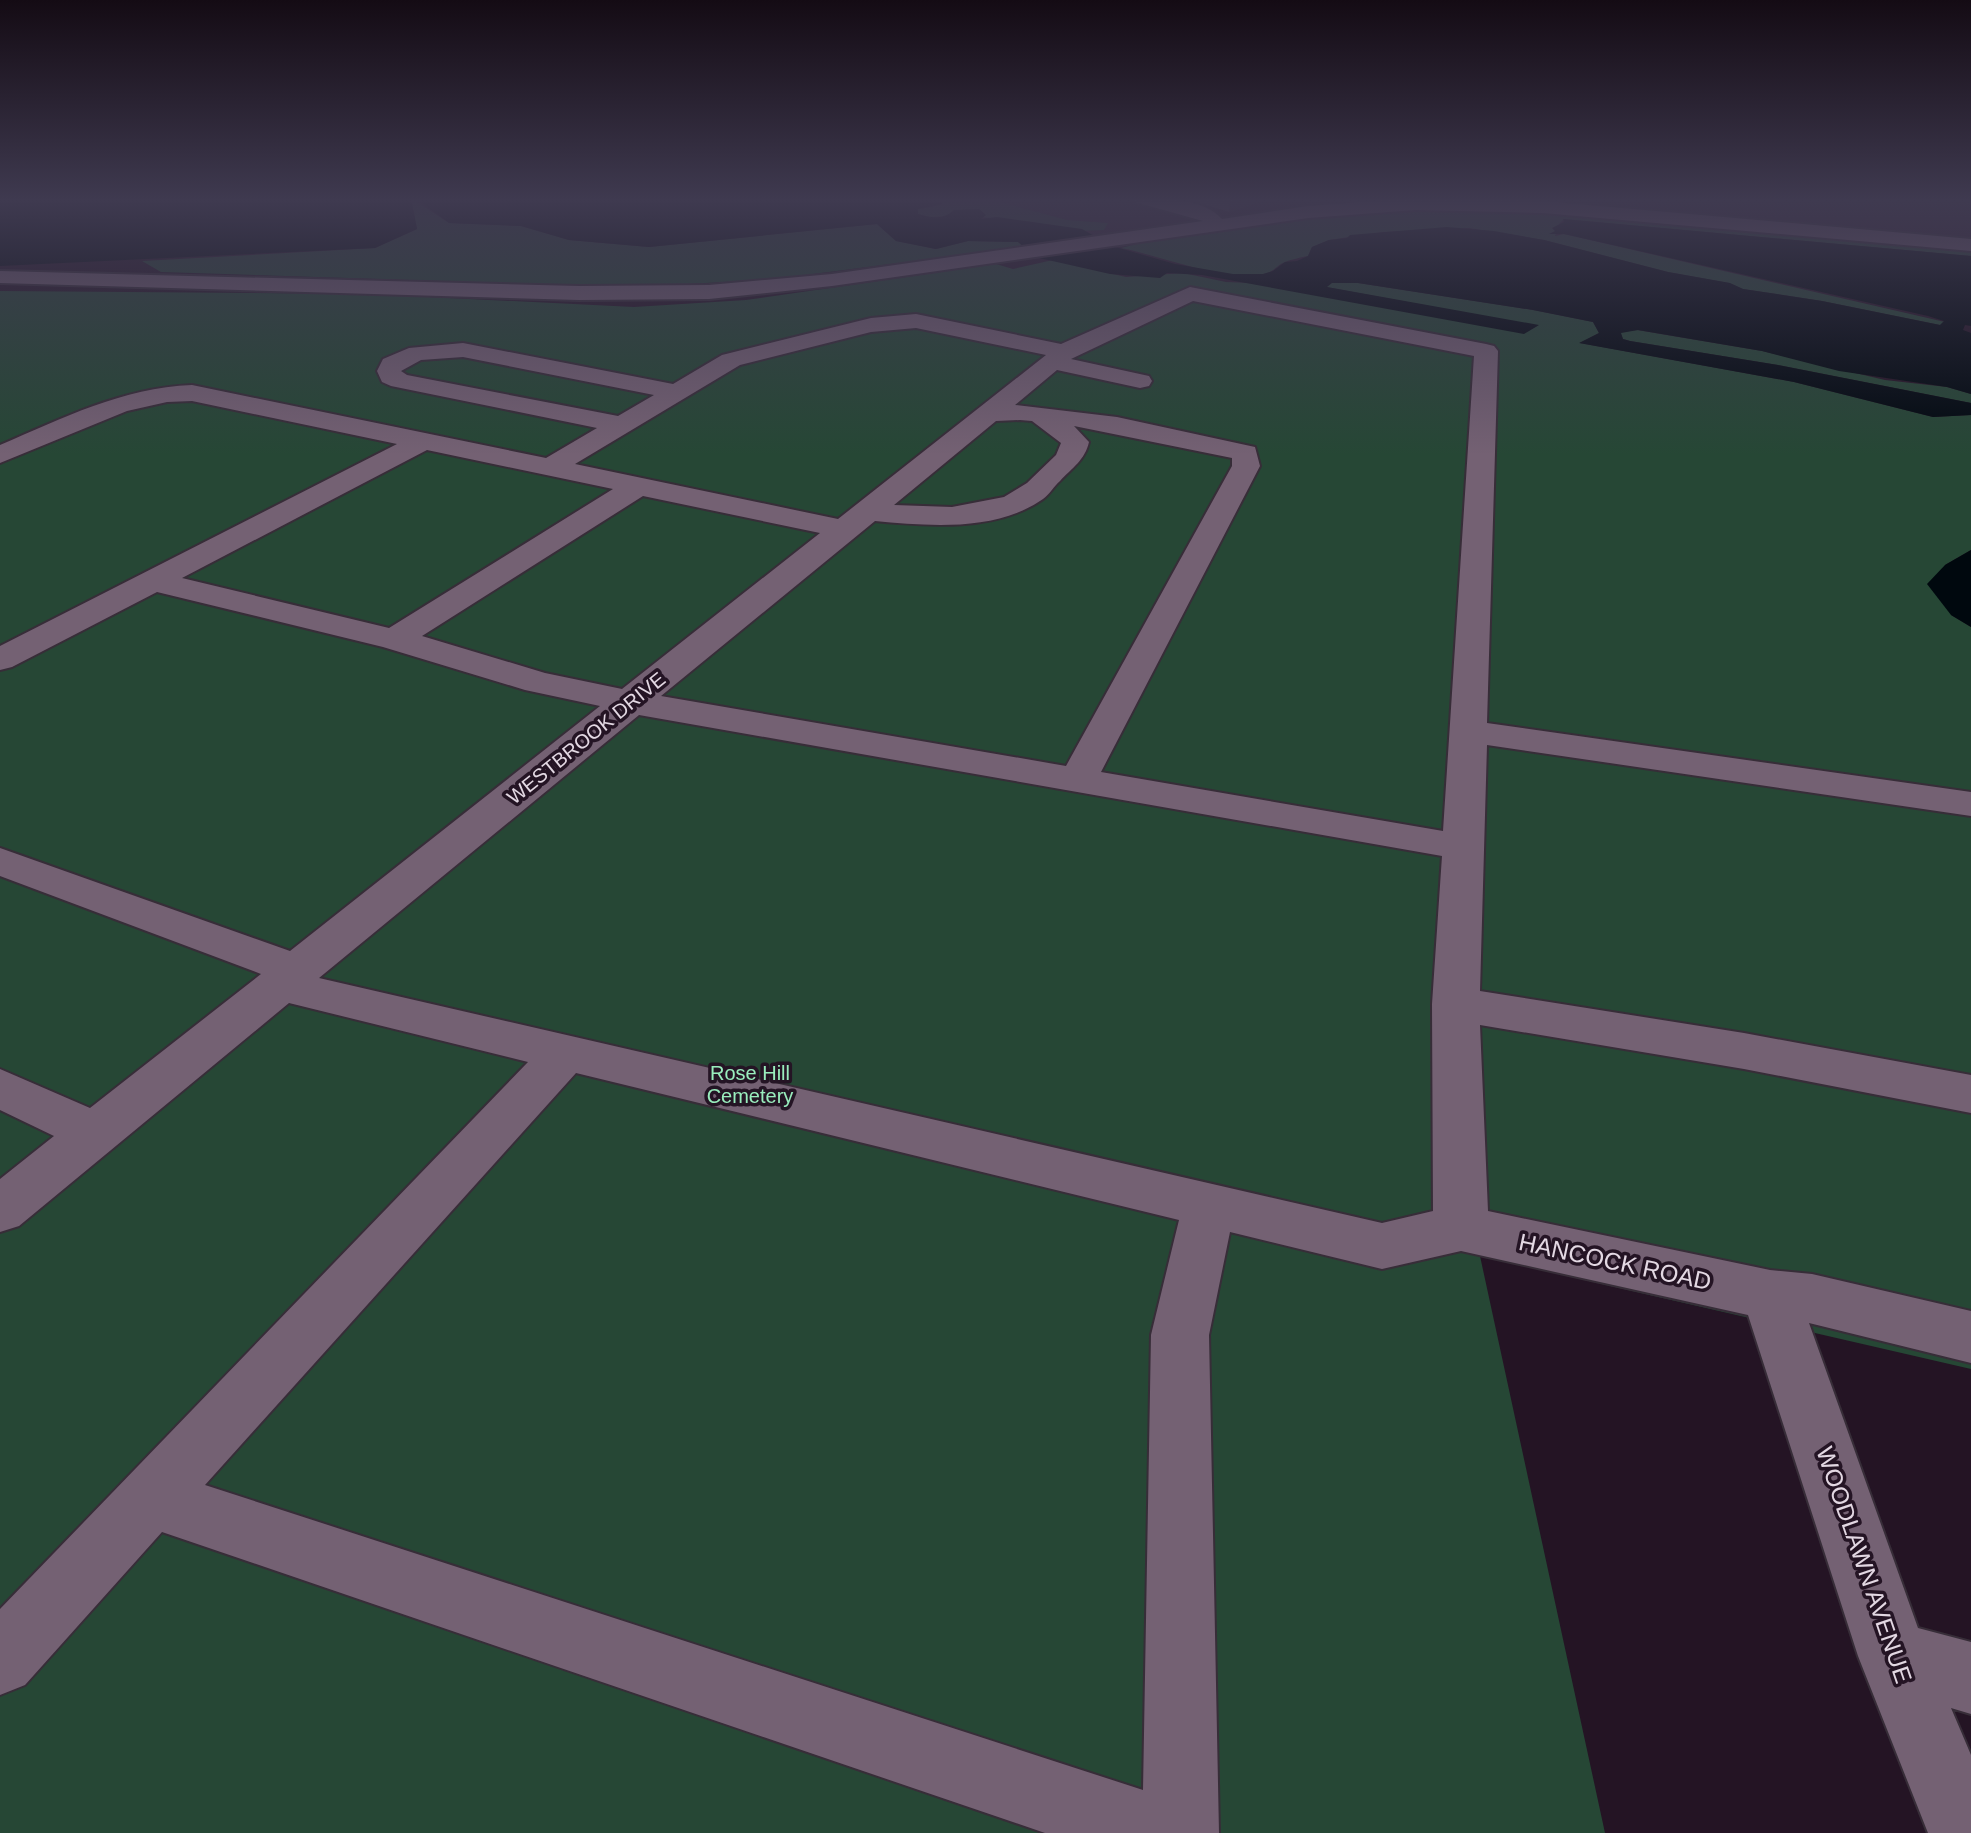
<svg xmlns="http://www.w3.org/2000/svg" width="1971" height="1833" font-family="Helvetica,sans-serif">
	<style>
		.built { fill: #321e32 }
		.green { fill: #264735 }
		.water { fill: #00080e }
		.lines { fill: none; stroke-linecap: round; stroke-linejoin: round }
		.minor-casing { stroke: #372d38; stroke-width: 4 }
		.minor { fill: #746173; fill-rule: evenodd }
		.wall { fill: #534253 }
		.shaded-wall { fill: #3a293a }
		.building { fill: #625262; stroke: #766776; stroke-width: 2 }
		.labels { text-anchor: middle; stroke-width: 7; stroke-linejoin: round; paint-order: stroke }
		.street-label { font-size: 20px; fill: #e3d8e3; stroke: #241424 }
		.park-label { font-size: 20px; fill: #99edbd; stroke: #241424 }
		.near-street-label { font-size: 24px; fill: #e3d8e3; stroke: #241424 }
	</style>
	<rect width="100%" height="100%" fill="#241424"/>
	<!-- built -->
	<polygon class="built" points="986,198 1971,198 1971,250 1478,213 1096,238 1082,231 1104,230 1107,223 1067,220"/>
	<!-- green -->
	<g class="green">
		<polygon points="411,198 449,223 521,226 569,240 649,247 877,224 896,241 936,249 968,241 1018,242 1024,247 766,280 628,287 161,272 142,261 375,248 417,229"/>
		<polygon points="944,198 986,198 1067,220 1108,223 1104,230 1082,231 1032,222 980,217 986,215 929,217 918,214 917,209 933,207 935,200"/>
		<path d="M1477 207 1971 250V256L1564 219 1559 224 1555 236 1564 234 1945 322 1940 325 1822 301 1743 289 1729 283 1668 272 1544 240 1469 228 1383 232 1329 240 1312 247 1308 256C1302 257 1290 260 1285 262 1277 265 1273 273 1263 274 1220 281 1162 256 1121 248 1156 238 1192 233 1229 228 1306 217 1383 209 1461 209L1464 213H1477L1474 208Z"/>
		<polygon points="1053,260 1126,277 1183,273 1226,282 1251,283 1524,333 1537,326 1326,287 1331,283 1358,283 1533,310 1593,322 1599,333 1580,343 1794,382 1933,417 1971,415 1971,550 1945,565 1951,615 1971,627 1971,1369 1480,1256 1605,1833 0,1833 0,291 367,294 634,307 746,300 996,264 1013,269"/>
		<polygon points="1637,330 1762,351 1885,380 1947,387 1971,394 1971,403 1778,365 1630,341 1623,339 1620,332"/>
	</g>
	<!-- water -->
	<g class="water">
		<polygon points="0,198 411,198 417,229 375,248 0,266"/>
		<path d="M415 198H944L936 200 943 204 918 209V214C931 218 943 220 954 210L979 209 986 215 981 219 997 217 1082 229 1112 246 1175 264 1233 274H1263L1273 271 1285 262 1297 261 1308 256 1312 247 1329 240 1347 238 1350 235 1447 227 1494 231 1544 240 1668 272 1730 283 1743 289 1822 301 1940 325 1944 321 1928 316 1564 234H1549L1555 231 1552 228 1564 222 1563 219 1971 256V326L1965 325 1963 330 1971 333V394L1947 387 1839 371 1762 351 1638 330 1621 333 1623 339 1630 341 1778 365 1971 403V415L1933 417 1794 382 1579 343 1599 333 1593 322 1533 310 1358 283H1332L1327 287 1539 325 1524 334 1202 275 1167 273 1160 278 1110 274 1039 258 1018 242 968 241 936 249 896 241 877 224 649 247 569 240 521 226 449 223Z"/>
		<polygon points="1971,550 1971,627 1951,615 1927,584 1945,565"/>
	</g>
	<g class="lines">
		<!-- minor casing -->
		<g class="minor-casing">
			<g id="minor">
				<path d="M1133 198C1160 198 1202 197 1222 219L1308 206 1416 198 1543 201 1971 239V251L1543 213 1416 210 1308 218 832 286 709 299 579 300 0 283V271L579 286 709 285 832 274 1203 221 1135 202Z"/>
				<path d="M1190 287 1486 344 1494 346 1498 351 1487 723 1971 792V816L1487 745 1480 991 1744 1033 1971 1075V1113L1744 1069 1480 1025 1488 1211 1770 1270 1812 1274 1971 1311V1363L1809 1323 1918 1628 1971 1642V1714L1951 1708 1971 1755V1833H1928L1858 1656 1748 1315 1461 1251 1382 1269 1230 1232 1209 1335 1219 1833H1045L162 1532 25 1685 0 1695V1609L528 1062 289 1003 19 1226 0 1232V1179L54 1136 0 1110V1069L90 1108 261 974 0 876V848L290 951 600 706 525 690 383 647 157 592 12 667 0 670V646L397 444 192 401 167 402 127 411 0 463V445C63 418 122 388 192 385L546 458 597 428 391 386 382 382 377 371 383 359 409 348 463 343 673 384 722 355 871 318 916 314 1061 344ZM1193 301 1474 356 1443 831 1101 772 1260 466 1255 447 1117 417 1015 405 1057 370 1140 388 1149 386 1152 381 1149 376 1071 359ZM916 328 1046 355 838 519 575 464 740 365 871 332ZM463 357 654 395 618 416 407 375 401 371 421 360ZM1020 420 1032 421 1061 443 1056 455 1027 483 1004 497 952 507 894 505 996 421ZM1074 426 1232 458V466L1066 766 661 696 875 521C929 526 996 532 1043 499 1050 494 1054 486 1060 481 1072 468 1085 460 1089 442ZM427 450 613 489 389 628 182 578ZM643 496 820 533 622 689 545 673 422 636ZM639 715 1442 856 1432 1004 1433 1211 1382 1223 319 978ZM576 1073 1179 1220 1151 1335 1143 1790 205 1485Z"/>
			</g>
		</g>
		<!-- minor -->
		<use href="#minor" class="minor"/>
	</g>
	<!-- wall -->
	<polygon class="wall" points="1184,198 1270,198 1229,212"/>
	<!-- shaded-wall -->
	<polygon class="shaded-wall" points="1240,198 1270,198 1229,212 1230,201"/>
	<!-- building -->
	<polygon class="building" points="1220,198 1240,198 1230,201"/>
	<!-- sky -->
	<linearGradient id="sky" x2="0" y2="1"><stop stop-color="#140b14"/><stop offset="0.44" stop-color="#3f3a50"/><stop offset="1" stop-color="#3f3a50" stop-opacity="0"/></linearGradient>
	<rect width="1971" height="455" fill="url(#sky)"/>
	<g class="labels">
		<!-- street labels -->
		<g class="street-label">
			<text transform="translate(586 738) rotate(-39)" y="7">WESTBROOK DRIVE</text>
		</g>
		<!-- park labels -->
		<g class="park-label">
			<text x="750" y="1080">Rose Hill<tspan x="750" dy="23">Cemetery</tspan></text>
		</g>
		<!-- near-street labels -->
		<g class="near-street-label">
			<text transform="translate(1615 1262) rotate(12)" y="8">HANCOCK ROAD</text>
			<text transform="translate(1864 1565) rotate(71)" y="8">WOODLAWN AVENUE</text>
		</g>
	</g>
</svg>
